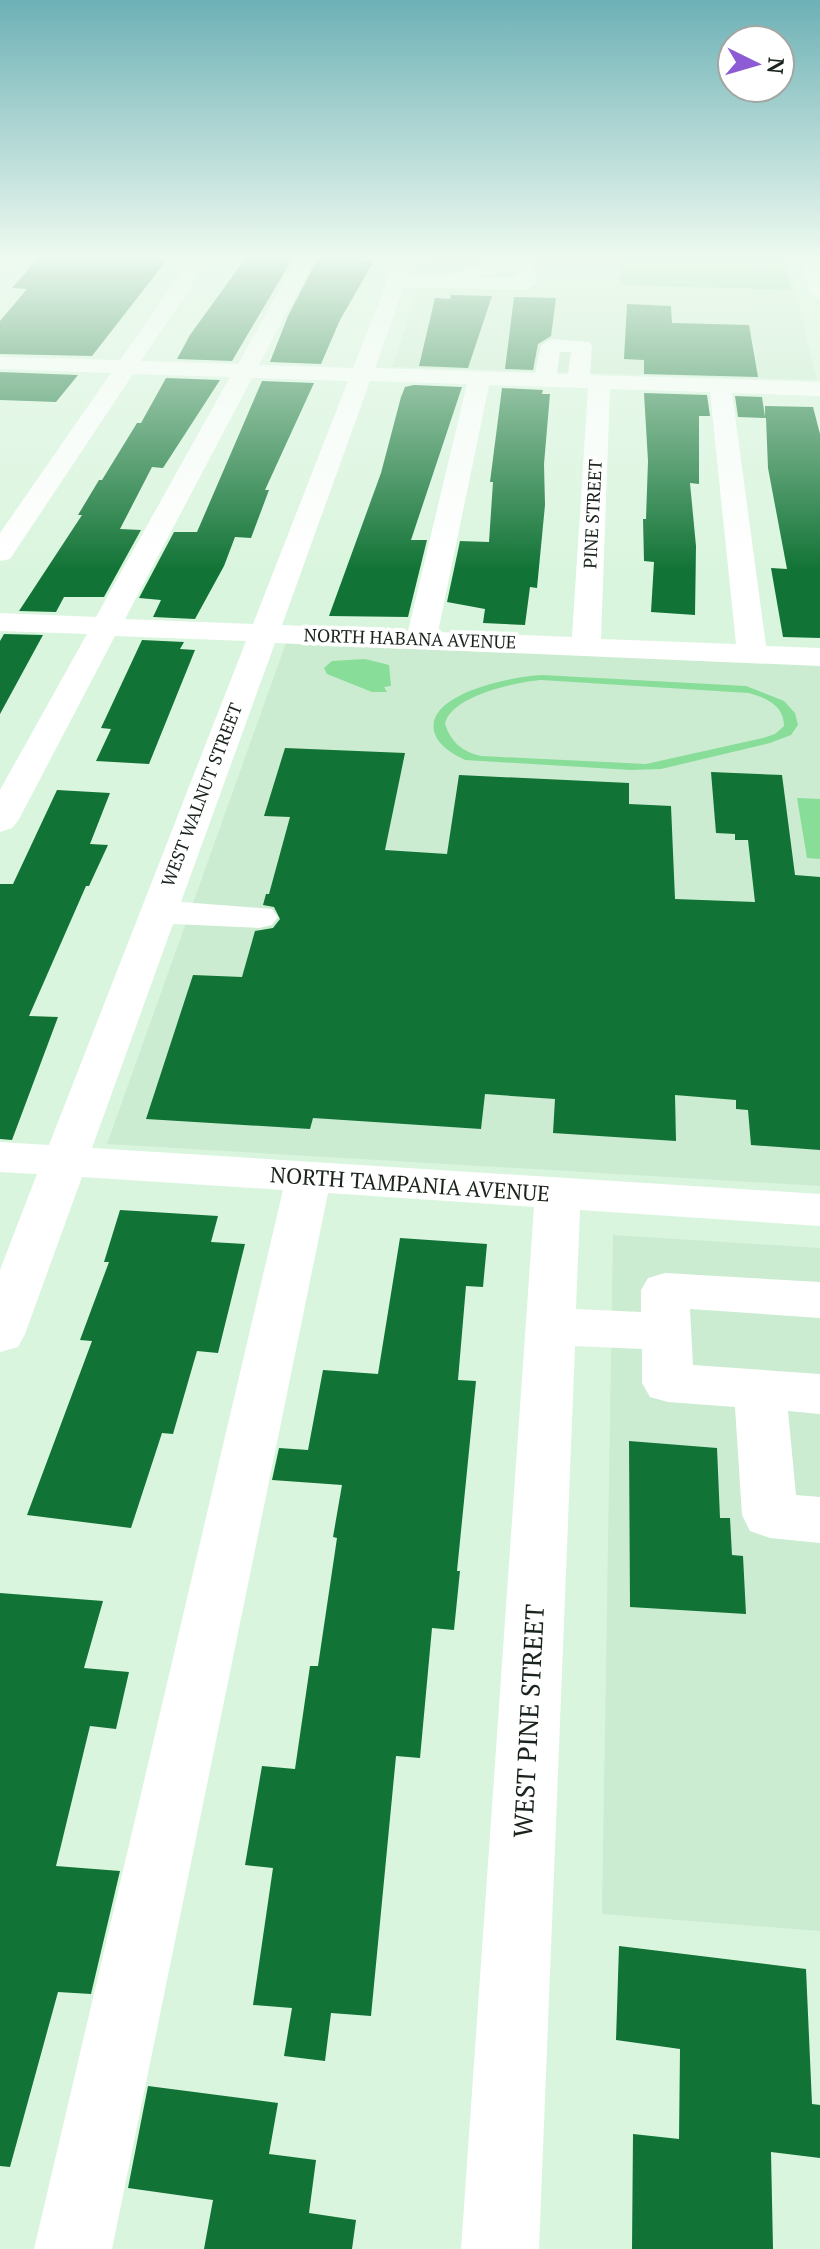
<svg xmlns="http://www.w3.org/2000/svg" width="820" height="2249" font-family="'PT Serif',serif">
	<style>
		.built { fill: #cbecd0 }
		.green { fill: #8d9; fill-rule: evenodd }
		.building { fill: #117335 }
		.lines { fill: none; stroke-linecap: round; stroke-linejoin: round }
		.minor { fill: #fff; fill-rule: evenodd }
		.labels { text-anchor: middle; stroke-width: 8; stroke-linejoin: round; paint-order: stroke }
		.far-street-label { font-size: 18px; fill: #1a241c; stroke: #fff }
		.street-label { font-size: 22px; fill: #1a241c; stroke: #fff }
		.near-street-label { font-size: 26px; fill: #1a241c; stroke: #fff }
	</style>
	<rect width="100%" height="100%" fill="#daf5de"/>
	<!-- built -->
	<g class="built">
		<polygon points="429,256 787,256 817,380 392,367"/>
		<polygon points="287,640 820,663 820,1186 107,1144"/>
		<polygon points="613,1235 820,1248 820,1931 602,1914"/>
	</g>
	<!-- green -->
	<g class="green">
		<polygon points="621,256 783,256 791,290 620,285"/>
		<polygon points="365,659 389,665 391,686 384,687 387,692 372,692 327,674 324,668 332,661"/>
		<path d="M542 675 746 686 784 701 795 713 798 725 791 735 770 743 661 769 631 770 465 760C453 754 437 745 434 731 426 693 515 676 542 675ZM541 680 749 693C766 698 784 705 784 726L775 734 763 738 646 764 481 756C462 752 451 742 445 724 450 696 516 682 541 680Z"/>
		<polygon points="797,798 820,799 820,859 807,858"/>
	</g>
	<!-- building -->
	<g class="building">
		<polygon points="40,256 170,256 92,356 0,354 0,321 27,289 12,288"/>
		<polygon points="247,256 294,256 232,361 177,359 190,335"/>
		<polygon points="319,256 364,256 362,261 374,261 340,320 321,364 270,362 288,316"/>
		<polygon points="451,295 492,296 468,368 419,366 435,298 450,299"/>
		<polygon points="514,297 556,298 551,336 538,344 533,370 505,369"/>
		<polygon points="627,304 671,306 672,323 749,325 758,377 644,374 644,360 624,359"/>
		<polygon points="0,372 78,375 56,402 0,400"/>
		<polygon points="166,378 220,380 163,468 152,467 120,529 141,530 104,597 64,597 56,612 19,611 82,515 78,515 99,480 102,480 137,423 141,423"/>
		<polygon points="262,381 314,383 265,490 269,490 251,538 235,537 224,566 195,619 153,617 161,600 139,598 174,532 197,532"/>
		<polygon points="414,385 462,387 411,540 427,540 408,617 329,616 381,473 401,397 405,387"/>
		<polygon points="502,388 543,390 542,394 550,394 544,464 545,505 537,588 530,587 525,625 483,623 485,609 447,602 460,541 489,542 493,482 490,482"/>
		<polygon points="644,393 707,395 710,416 699,416 699,484 690,483 696,546 695,615 651,612 654,562 644,561 643,519 646,519 648,461"/>
		<polygon points="735,396 762,397 765,417 765,406 813,407 820,434 820,638 783,637 771,568 787,569 768,468 766,418 738,417"/>
		<polygon points="4,634 43,635 0,714 0,641"/>
		<polygon points="142,640 184,642 180,649 195,650 149,764 96,761 111,729 101,728"/>
		<polygon points="285,748 405,753 385,850 447,854 459,775 629,783 629,804 671,806 675,899 755,902 748,840 735,840 735,834 716,833 711,772 782,775 795,875 820,877 820,1150 751,1145 748,1110 736,1109 736,1100 675,1095 676,1141 553,1133 555,1099 485,1094 481,1129 313,1118 310,1129 146,1119 193,975 242,977 255,931 273,928 280,919 274,907 263,905 266,894 269,894 290,817 264,816"/>
		<polygon points="57,790 110,793 90,844 108,845 89,886 86,886 29,1016 58,1017 12,1140 0,1139 0,884 13,884"/>
		<polygon points="120,1210 218,1216 211,1242 245,1244 218,1353 197,1351 173,1434 162,1433 131,1528 27,1515 92,1341 80,1340 109,1262 104,1262"/>
		<polygon points="400,1238 487,1244 483,1287 466,1286 458,1380 476,1381 457,1571 460,1571 454,1630 432,1628 420,1758 396,1756 371,2016 331,2013 325,2061 284,2056 292,2008 253,2005 273,1868 245,1865 262,1766 295,1769 310,1666 318,1666 337,1538 333,1537 342,1485 272,1480 279,1448 308,1450 323,1370 378,1374"/>
		<polygon points="629,1441 717,1448 720,1518 730,1518 732,1555 743,1556 746,1614 630,1607"/>
		<polygon points="0,1593 103,1601 84,1668 129,1672 116,1729 90,1726 56,1866 120,1871 91,1994 58,1992 10,2167 0,2166"/>
		<polygon points="619,1946 806,1969 812,2104 820,2105 820,2158 771,2152 773,2249 632,2249 633,2134 679,2139 680,2049 616,2040"/>
		<polygon points="148,2086 278,2103 269,2154 316,2160 309,2213 356,2220 352,2249 204,2249 213,2200 128,2188"/>
	</g>
	<g class="lines">
		<!-- minor -->
		<g class="minor">
			<polygon points="0,256 16,256 7,267 0,269"/>
			<path d="M193 256H211L141 361 238 364 298 256H316L259 365 353 368 397 256H415L408 276C420 276 435 278 446 275 478 266 500 256 534 264L536 284 526 290 404 287 375 368 535 373 541 345 551 339 589 342 592 346 590 375 820 382V396L732 393 766 646 820 648V666L275 643 181 902 272 909 278 917 272 925 259 928 173 924 92 1148 820 1194V1226L580 1210 576 1309 641 1312V1290L648 1278 665 1273 820 1282V1318L690 1309 693 1365 820 1374V1414L788 1411 796 1495 820 1497V1543L770 1538 750 1531 742 1515 735 1407 668 1402 650 1397 642 1383V1349L575 1346 539 2249H461L534 1207 328 1193 112 2249H34L283 1190 82 1177 25 1334 18 1347 0 1352V1270L37 1174 0 1172V1142L49 1145 246 641 115 636 18 821 12 828 0 832V790L87 634 0 631V613L96 617 230 377 133 374 10 559 0 561V533L111 373 0 369V357L120 360ZM506 271H517V278L476 277ZM560 352H571L568 374H557ZM252 378 348 381 253 624 125 619ZM370 381 467 384 408 631 282 625ZM489 385 588 388 572 637 438 632ZM610 389 710 392 736 644 601 639Z"/>
			<polygon points="800,256 818,256 820,299 810,293"/>
		</g>
	</g>
	<!-- sky -->
	<linearGradient id="sky" x2="0" y2="1"><stop stop-color="#6db1b6"/><stop offset="0.45" stop-color="#eefaf0"/><stop offset="1" stop-color="#eefaf0" stop-opacity="0"/></linearGradient>
	<rect width="820" height="571" fill="url(#sky)"/>
	<g class="labels">
		<!-- far-street labels -->
		<g class="far-street-label">
			<text transform="translate(593 514) rotate(-87)" y="6">PINE STREET</text>
			<text transform="translate(410 639) rotate(2)" y="6">NORTH HABANA AVENUE</text>
			<text transform="translate(202 795) rotate(-69)" y="6">WEST WALNUT STREET</text>
		</g>
		<!-- street labels -->
		<g class="street-label">
			<text transform="translate(410 1184) rotate(4)" y="8">NORTH TAMPANIA AVENUE</text>
		</g>
		<!-- near-street labels -->
		<g class="near-street-label">
			<text transform="translate(529 1721) rotate(-87)" y="9">WEST PINE STREET</text>
		</g>
	</g>
	<!-- north arrow -->
	<g transform="translate(756 64) rotate(95)"><circle r="38" fill="#ffffff" stroke="#a3a7a4" stroke-width="2"/>
	<path d="M0-6L14 30L0 20L-14 30Z" fill="#8d5bd4"/>
	<text y="-12" font-size="22" font-weight="bold" text-anchor="middle" fill="#1a241c">N</text>
	</g>
</svg>
